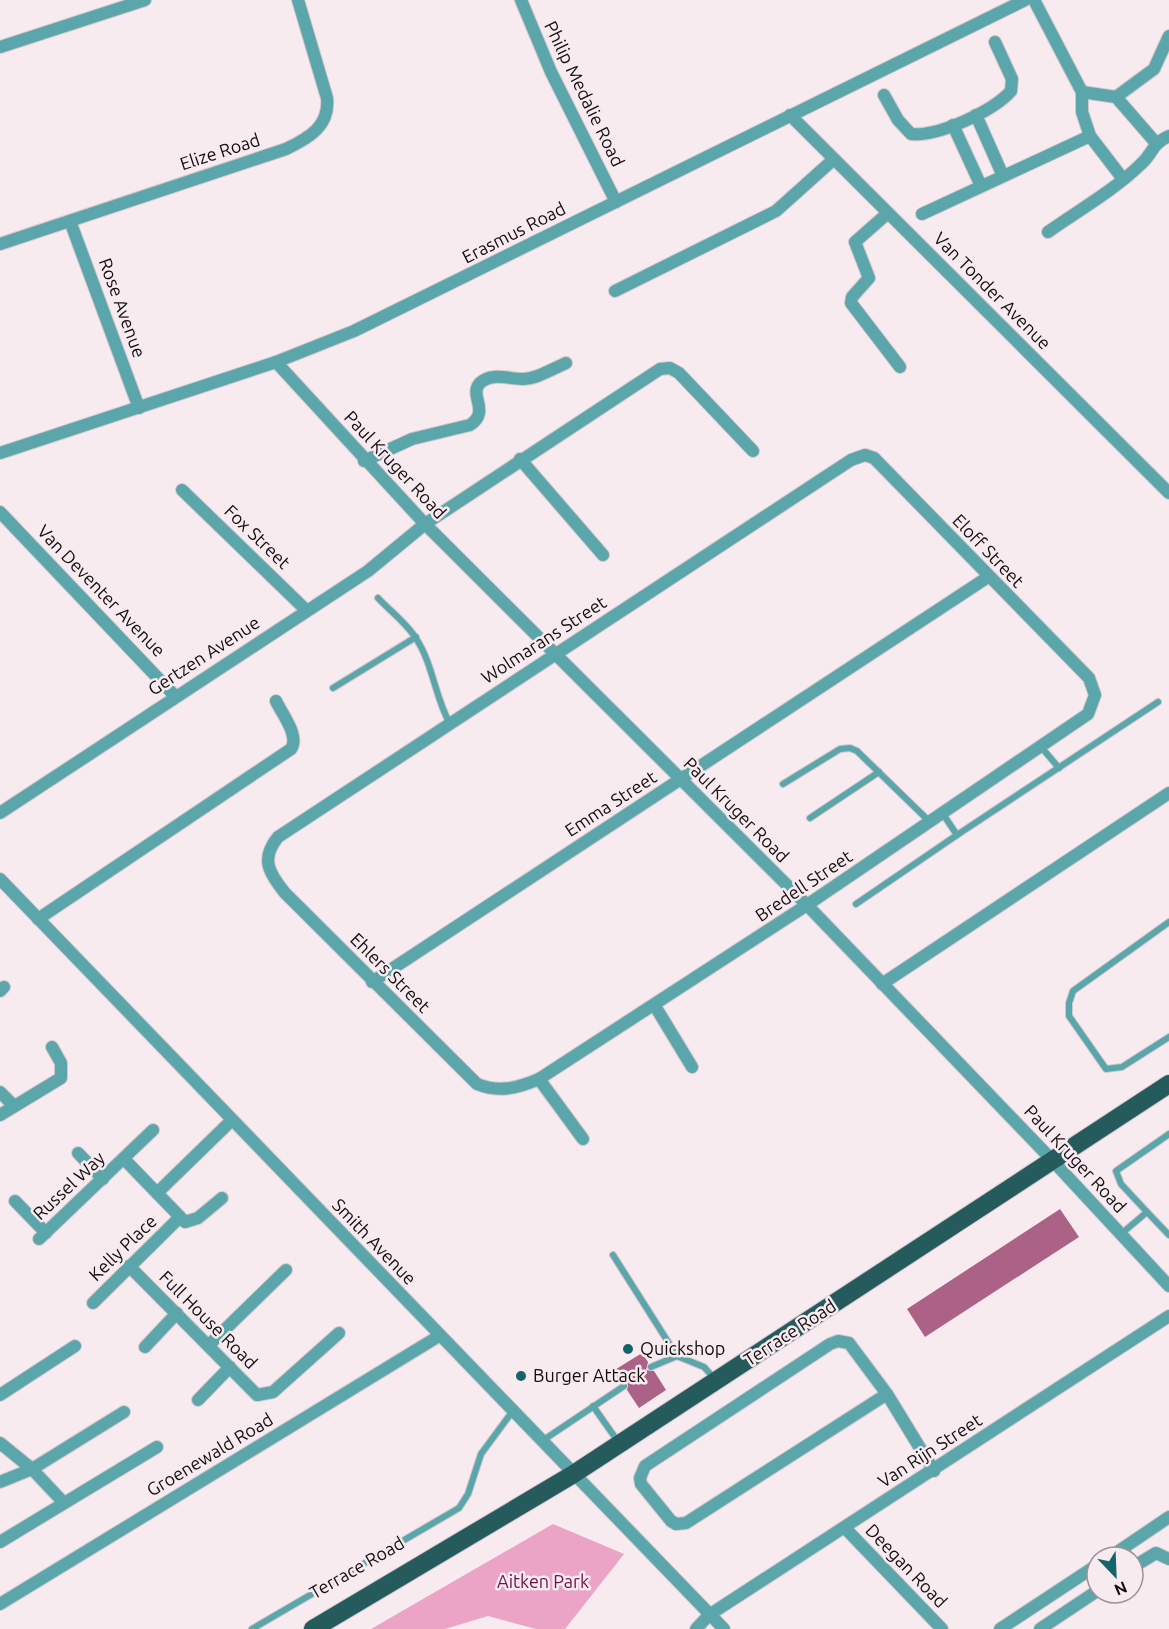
<svg xmlns="http://www.w3.org/2000/svg" width="1169" height="1629" font-family="Ubuntu,sans-serif">
	<style>
		.green { fill: #eba4c5 }
		.building { fill: #ac6286 }
		.lines { fill: none; stroke-linecap: round; stroke-linejoin: round }
		.lane-casing { stroke: #d3c8cc; stroke-width: 8 }
		.street-casing { stroke: #d3c8cc; stroke-width: 14 }
		.primary-casing { stroke: #d3c8cc; stroke-width: 20 }
		.lane { stroke: #5ba6ab; stroke-width: 6 }
		.street { stroke: #5ba6ab; stroke-width: 12 }
		.primary { stroke: #265b5e; stroke-width: 18 }
		.poi-dot { fill: #156469; stroke: #f8ebf0; stroke-width: 2 }
		.labels { text-anchor: middle; stroke-width: 5; stroke-linejoin: round; paint-order: stroke }
		.street-label { font-size: 18px; fill: #120e10; stroke: #f8ebf0 }
		.poi-label { font-size: 18px; fill: #120e10; stroke: #f8ebf0; text-anchor: start }
		.park-label { font-size: 18px; fill: #6e1148; stroke: #f8ebf0 }
	</style>
	<rect width="100%" height="100%" fill="#f8ebf0"/>
	<!-- green -->
	<polygon class="green" points="553,1524 624,1554 565,1629 536,1629 488,1616 445,1629 371,1629"/>
	<!-- building -->
	<g class="building">
		<polygon points="1060,1209 1079,1237 925,1337 907,1309"/>
		<polygon points="642,1353 648,1362 646,1370 654,1371 666,1390 639,1408 627,1390 628,1383 621,1382 613,1371"/>
	</g>
	<g class="lines">
		<!-- lane casing -->
		<g class="lane-casing">
			<g id="lane">
				<path d="M378 598C390 611 408 624 417 640 433 665 435 697 450 724"/>
				<polyline points="333,688 416,637"/>
				<polyline points="1042,748 1059,768"/>
				<polyline points="783,784 840,749 850,748 857,751 930,822"/>
				<polyline points="810,818 879,772"/>
				<polyline points="957,835 1158,702"/>
				<polyline points="856,904 957,835 943,814"/>
				<polyline points="1169,922 1073,991 1069,1003 1069,1016 1106,1069 1122,1067 1169,1037"/>
				<polyline points="1147,1212 1169,1235"/>
				<polyline points="1121,1234 1147,1212 1121,1184 1116,1171 1169,1134"/>
				<polyline points="613,1255 677,1356"/>
				<polyline points="651,1367 677,1356 704,1367 714,1378"/>
				<polyline points="593,1406 619,1443"/>
				<polyline points="542,1441 624,1386"/>
				<polyline points="252,1629 459,1508 468,1494 481,1454 512,1412"/>
			</g>
		</g>
		<!-- street casing -->
		<g class="street-casing">
			<g id="street">
				<polyline points="521,0 551,72 616,202"/>
				<polyline points="1034,0 1082,92 1082,112 1090,136 1123,179"/>
				<polyline points="0,47 145,0"/>
				<polyline points="1082,92 1116,97 1156,143"/>
				<path d="M884 95 898 120 911 134C938 137 993 111 1011 91L1012 79 995 42"/>
				<polyline points="1116,97 1154,69 1169,36"/>
				<polyline points="790,115 1169,493"/>
				<polyline points="976,115 1003,176"/>
				<polyline points="953,125 981,186"/>
				<polyline points="888,213 855,242 869,278 852,297 851,303 900,367"/>
				<polyline points="922,214 1090,136"/>
				<polyline points="70,221 139,408"/>
				<path d="M1048 232C1079 210 1113 191 1140 165 1154 153 1150 145 1169 136"/>
				<path d="M0 244 286 149C309 138 330 126 327 98L298 0"/>
				<polyline points="615,291 776,211 834,159"/>
				<polyline points="276,362 425,524 807,905 1053,1161 1169,1286"/>
				<polyline points="0,453 276,362 354,331 1025,0"/>
				<path d="M865 455 874 458 1089 678 1095 695 1088 714 807 905 539 1079C518 1088 499 1093 477 1084L285 893C269 873 260 859 278 837L851 460Z"/>
				<polyline points="520,459 603,555"/>
				<path d="M364 461 412 439 470 425C491 411 468 395 480 383 492 372 508 379 522 379 537 379 552 369 566 363"/>
				<polyline points="182,490 306,610"/>
				<polyline points="0,512 175,696"/>
				<polyline points="0,813 368,571 425,524 660,369 670,368 679,373 753,451"/>
				<polyline points="0,879 724,1629"/>
				<path d="M38 919 291 749C300 736 282 714 276 701"/>
				<polyline points="372,982 988,577"/>
				<polyline points="882,984 1169,793"/>
				<polyline points="0,991 4,987"/>
				<polyline points="655,1006 692,1067"/>
				<polyline points="539,1079 583,1139"/>
				<polyline points="0,1092 14,1106"/>
				<polyline points="0,1115 61,1078 61,1063 52,1047"/>
				<polyline points="78,1153 103,1179"/>
				<polyline points="124,1159 185,1222 198,1218 222,1198"/>
				<polyline points="157,1193 232,1120"/>
				<polyline points="15,1201 46,1233"/>
				<polyline points="39,1239 153,1130"/>
				<polyline points="129,1266 257,1395 273,1392 339,1333"/>
				<polyline points="93,1303 179,1218"/>
				<polyline points="209,1345 286,1270"/>
				<polyline points="145,1347 177,1313"/>
				<polyline points="887,1394 686,1523 676,1524 671,1521 641,1484 640,1478 645,1466 830,1344 838,1341 849,1343 887,1394 934,1471"/>
				<polyline points="0,1395 75,1346"/>
				<polyline points="198,1400 230,1367"/>
				<polyline points="0,1443 32,1469 64,1503"/>
				<polyline points="0,1482 32,1469 124,1412"/>
				<polyline points="845,1528 942,1629"/>
				<polyline points="0,1542 157,1447"/>
				<polyline points="1110,1557 1169,1517"/>
				<polyline points="1133,1567 1156,1553 1169,1559"/>
				<polyline points="0,1604 439,1336"/>
				<polyline points="696,1629 709,1615 1169,1316"/>
				<polyline points="1000,1629 1097,1565"/>
				<polyline points="1040,1629 1097,1591"/>
			</g>
		</g>
		<!-- primary casing -->
		<g class="primary-casing">
			<polyline id="primary" points="313,1629 572,1475 1169,1084"/>
		</g>
		<!-- lane -->
		<use href="#lane" class="lane"/>
		<!-- street -->
		<use href="#street" class="street"/>
		<!-- primary -->
		<use href="#primary" class="primary"/>
	</g>
	<!-- markers -->
	<g class="poi-dot">
		<circle cx="628" cy="1349" r="6"/>
		<circle cx="521" cy="1376" r="6"/>
	</g>
	<g class="labels">
		<!-- street labels -->
		<g class="street-label">
			<text transform="translate(584 94) rotate(64)" y="6">Philip Medalie Road</text>
			<text transform="translate(220 152) rotate(-18)" y="6">Elize Road</text>
			<text transform="translate(514 233) rotate(-27)" y="6">Erasmus Road</text>
			<text transform="translate(992 291) rotate(45)" y="6">Van Tonder Avenue</text>
			<text transform="translate(122 308) rotate(70)" y="6">Rose Avenue</text>
			<text transform="translate(395 465) rotate(47)" y="6">Paul Kruger Road</text>
			<text transform="translate(257 537) rotate(44)" y="6">Fox Street</text>
			<text transform="translate(988 551) rotate(46)" y="6">Eloff Street</text>
			<text transform="translate(101 591) rotate(46)" y="6">Van Deventer Avenue</text>
			<text transform="translate(544 640) rotate(-33)" y="6">Wolmarans Street</text>
			<text transform="translate(204 656) rotate(-33)" y="6">Gertzen Avenue</text>
			<text transform="translate(611 804) rotate(-33)" y="6">Emma Street</text>
			<text transform="translate(736 810) rotate(45)" y="6">Paul Kruger Road</text>
			<text transform="translate(804 886) rotate(-34)" y="6">Bredell Street</text>
			<text transform="translate(390 973) rotate(45)" y="6">Ehlers Street</text>
			<text transform="translate(1075 1159) rotate(47)" y="6">Paul Kruger Road</text>
			<text transform="translate(69 1186) rotate(-43)" y="6">Russel Way</text>
			<text transform="translate(374 1242) rotate(46)" y="6">Smith Avenue</text>
			<text transform="translate(123 1248) rotate(-44)" y="6">Kelly Place</text>
			<text transform="translate(208 1320) rotate(45)" y="6">Full House Road</text>
			<text transform="translate(790 1333) rotate(-33)" y="6">Terrace Road</text>
			<text transform="translate(930 1451) rotate(-33)" y="6">Van Rijn Street</text>
			<text transform="translate(210 1455) rotate(-31)" y="6">Groenewald Road</text>
			<text transform="translate(906 1566) rotate(46)" y="6">Deegan Road</text>
			<text transform="translate(357 1568) rotate(-30)" y="6">Terrace Road</text>
		</g>
		<!-- poi labels -->
		<g class="poi-label">
			<text x="640" y="1355">Quickshop</text>
			<text x="533" y="1382">Burger Attack</text>
		</g>
		<!-- park labels -->
		<g class="park-label">
			<text x="543" y="1588">Aitken Park</text>
		</g>
	</g>
	<!-- north arrow -->
	<g transform="translate(1115 1575) rotate(157)"><circle r="28" fill="#f8ebf0" stroke="#9c9396" stroke-width="1.5"/>
	<path d="M0-4.5L10 22L0 15L-10 22Z" fill="#156469"/>
	<text y="-9" font-size="16" font-weight="bold" text-anchor="middle" fill="#120e10">N</text>
	</g>
</svg>
